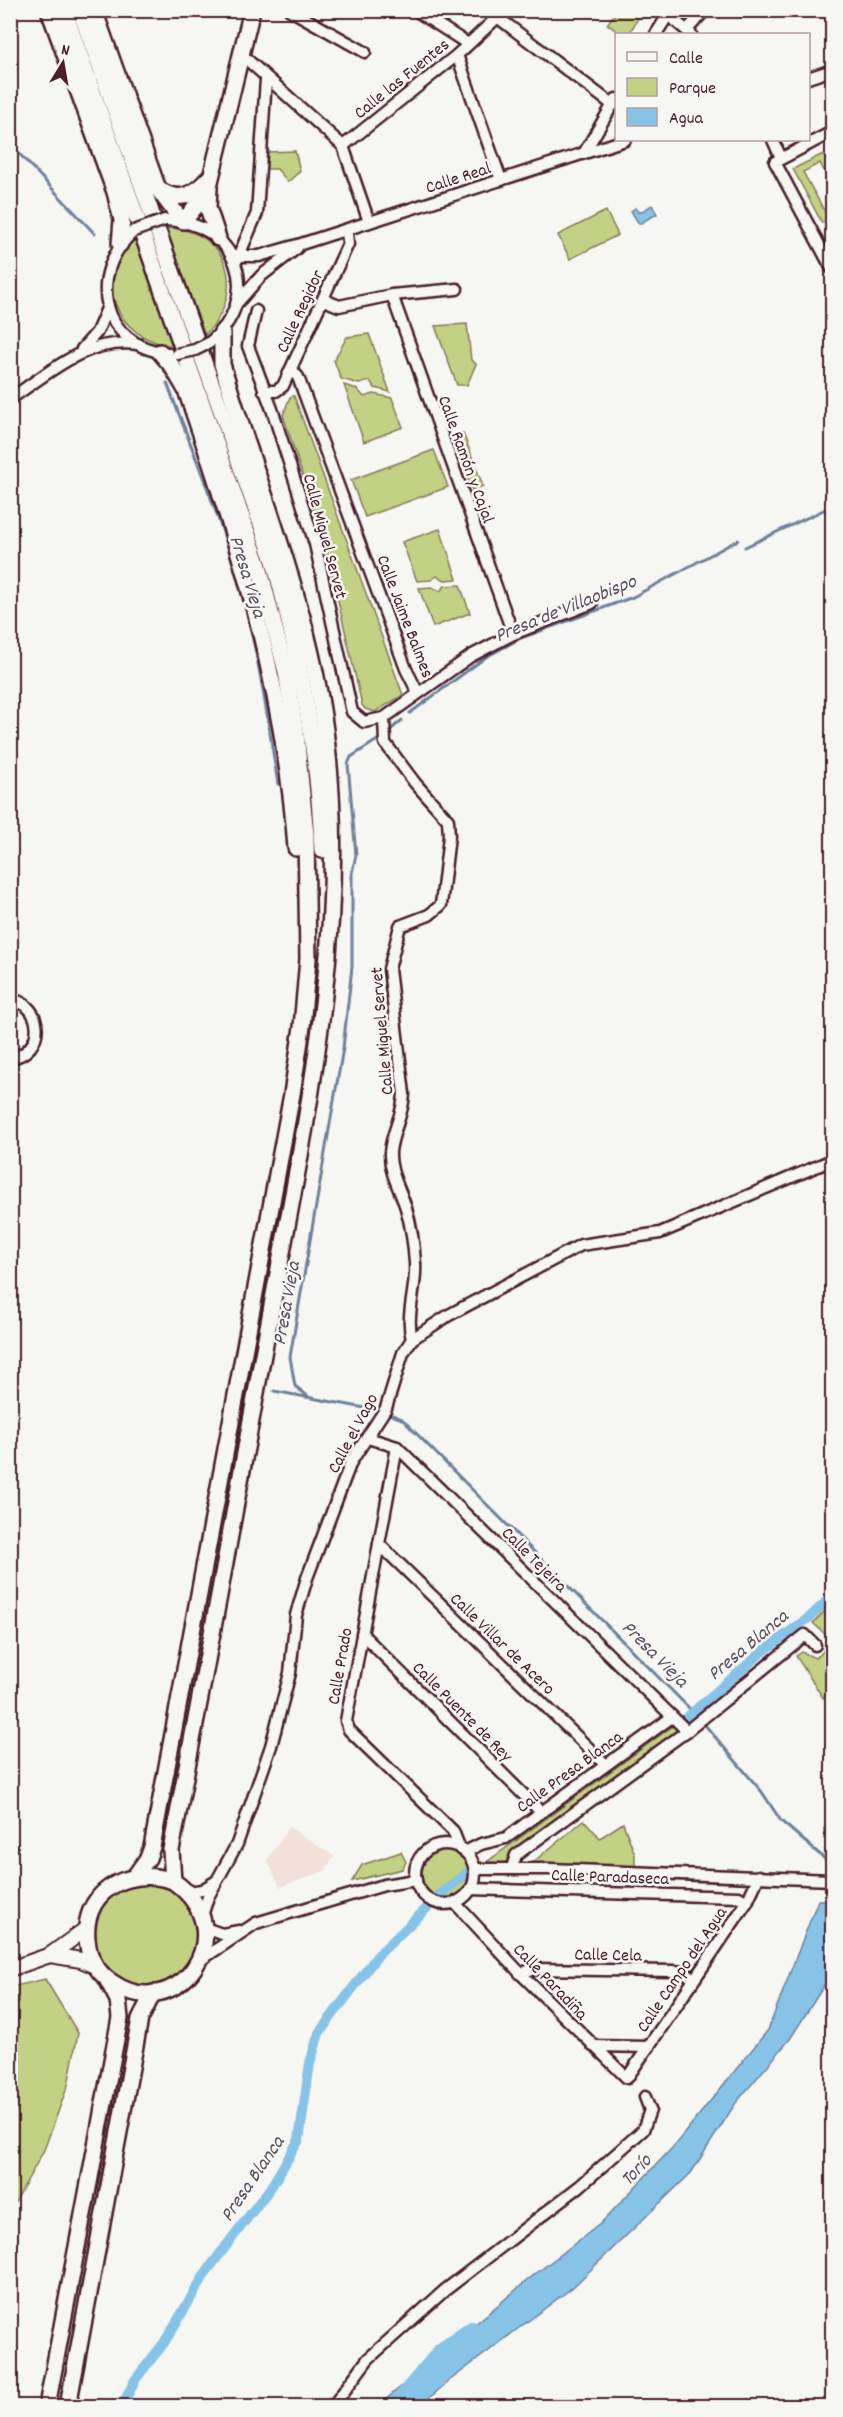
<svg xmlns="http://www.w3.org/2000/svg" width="843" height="2417" font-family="Dekko,sans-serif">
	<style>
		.built { fill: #f2e1d9 }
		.green { fill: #c3d184; stroke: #867858; stroke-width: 1.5 }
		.water { fill: #86c3e6; stroke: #6e819b; stroke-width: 1.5 }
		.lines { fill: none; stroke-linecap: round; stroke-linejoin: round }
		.stream { stroke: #6e819b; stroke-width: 3 }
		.canal { stroke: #86c3e6; stroke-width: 10 }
		.river { stroke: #86c3e6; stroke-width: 18 }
		.minor-casing { stroke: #4a1f2b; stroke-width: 15 }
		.major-casing { stroke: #4a1f2b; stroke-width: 18 }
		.highway-casing { stroke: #4a1f2b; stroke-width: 20 }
		.minor { stroke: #f6f6f2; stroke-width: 10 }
		.major { stroke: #f6f6f2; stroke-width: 14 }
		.highway { stroke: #f6f6f2; stroke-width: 15 }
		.minor-bridge-casing { stroke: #4a1f2b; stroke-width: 15; stroke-linecap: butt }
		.minor-bridge { stroke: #f6f6f2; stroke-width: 10 }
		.labels { text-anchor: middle; stroke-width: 5; stroke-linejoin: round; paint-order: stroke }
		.street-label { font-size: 18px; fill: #4a1f2b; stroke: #f6f6f2 }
		.water-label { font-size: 20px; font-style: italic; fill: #5c5063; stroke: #f6f6f2 }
	</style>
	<rect width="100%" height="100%" fill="#f6f6f2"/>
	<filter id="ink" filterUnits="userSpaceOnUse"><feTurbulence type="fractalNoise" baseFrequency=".0167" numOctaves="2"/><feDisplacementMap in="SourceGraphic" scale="12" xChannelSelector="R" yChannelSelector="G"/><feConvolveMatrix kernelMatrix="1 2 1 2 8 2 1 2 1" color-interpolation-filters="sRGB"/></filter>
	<g filter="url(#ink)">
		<!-- built -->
		<polygon class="built" points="289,1827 334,1856 325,1871 280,1887 267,1860"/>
		<!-- green -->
		<g class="green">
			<polygon points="617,11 642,11 629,34 621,34 607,24"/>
			<polygon points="295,151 300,171 288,182 277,169 265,169 267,152"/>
			<polygon points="823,154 832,173 832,187 820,163 803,172 825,212 831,214 829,219 822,223 793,169"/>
			<polygon points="606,211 618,235 570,259 558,235"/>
			<path d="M165 228C230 228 248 292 205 335Z"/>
			<path d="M138 238 175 346C116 342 88 275 138 238Z"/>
			<polygon points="467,324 471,360 476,364 467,385 457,385 435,326"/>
			<polygon points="369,334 390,392 375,388 370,381 359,384 341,379 334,360 347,337"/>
			<polygon points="344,385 357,389 364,397 374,394 392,398 403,427 364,442"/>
			<polygon points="294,396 403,695 375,712 365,709 362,705 326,548 283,415 290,397"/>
			<polygon points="463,433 483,486 472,490 452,437"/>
			<polygon points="434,450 448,487 365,517 351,480"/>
			<polygon points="440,529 457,579 445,580 437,576 431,580 417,581 402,542"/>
			<polygon points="460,585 470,613 433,627 419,588 432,587 440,591 445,586"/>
			<path d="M832 1604V1685L823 1698 796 1656 802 1652 815 1658C825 1652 827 1647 826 1635L813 1623Z"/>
			<polygon points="673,1726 680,1733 597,1789 507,1858 506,1863 484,1864"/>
			<polygon points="584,1820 600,1838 623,1823 635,1855 635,1867 532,1863"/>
			<circle cx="446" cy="1874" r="24"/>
			<polygon points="401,1852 406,1862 402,1869 352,1881 362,1865"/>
			<circle cx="146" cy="1934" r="51"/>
			<polygon points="45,1979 78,2033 68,2085 44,2150 11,2210 11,1987"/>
		</g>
		<!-- water -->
		<g class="water">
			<polygon points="652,205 657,214 639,224 631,211 635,208 639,213"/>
			<polygon points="818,1900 832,1900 832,1973 790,2039 735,2104 691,2173 573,2287 449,2381 420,2406 378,2406 530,2278 600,2224 673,2147 768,2030"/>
		</g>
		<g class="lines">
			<!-- stream -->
			<g class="stream">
				<polyline points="10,144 95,234"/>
				<path d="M167 383C194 454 224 525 243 599 260 660 268 722 278 784"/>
				<polyline points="745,547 832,506"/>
				<polyline points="410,713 486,657 521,638 633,597 738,540"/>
				<polyline points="387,733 402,720"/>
				<polyline points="274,1391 381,1411"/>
				<polyline points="309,1397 295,1386 290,1357 343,1048 352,967 352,873 356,855 348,764 351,757 382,737"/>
				<polyline points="387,1413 402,1419 692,1711"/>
				<polyline points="705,1725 762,1792 781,1821 832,1865"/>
			</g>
			<!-- canal -->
			<g class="canal">
				<polyline points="685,1719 762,1652 810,1617 832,1596"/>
				<polyline points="437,1897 470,1871"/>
				<polyline points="122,2406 135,2380 164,2343 207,2271 271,2187 299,2140 310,2063 319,2033 378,1955 428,1907"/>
			</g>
			<!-- river -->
			<polyline class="river" points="396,2406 442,2351 472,2330"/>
			<!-- minor casing -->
			<g class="minor-casing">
				<g id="minor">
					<polyline points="290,10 365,52"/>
					<polyline points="415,10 468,44"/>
					<polyline points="488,10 613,105"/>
					<polyline points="662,10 691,34"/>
					<polyline points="687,30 705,10"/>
					<polyline points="656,34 668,15"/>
					<polyline points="242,55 343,146 369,222"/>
					<polyline points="457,55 501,180"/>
					<polyline points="808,78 832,70"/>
					<polyline points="832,132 775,162 832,269"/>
					<polyline points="773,140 781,158"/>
					<polyline points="343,146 457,55 505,10"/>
					<polyline points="584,153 616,99"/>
					<path d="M165 220C238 221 265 297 209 343"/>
					<path d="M134 231C86 274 101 346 167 353"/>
					<polyline points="232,256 259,256 301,244 625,140"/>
					<polyline points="237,260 257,213 266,79"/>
					<polyline points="392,295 513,634"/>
					<polyline points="324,300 339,306 392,295 457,289"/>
					<polyline points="238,302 261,276 297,248"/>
					<polyline points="256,311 248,346 272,409 315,544 352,712 364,722 384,718 471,656 513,634 592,603"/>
					<polyline points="82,349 97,332 108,306"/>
					<polyline points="291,369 298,377 406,669 418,693"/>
					<polyline points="264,391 276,391 283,386 348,244 347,230"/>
					<path d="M10 399C52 371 85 338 138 344"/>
					<path d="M384 718 385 743 415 783 448 820 449 836 441 905 429 915 400 926 389 969 404 1094C403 1116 392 1131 390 1152 389 1172 400 1189 406 1208 411 1225 414 1246 415 1263 417 1288 405 1316 412 1339"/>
					<path d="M10 999C45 1004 46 1053 10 1058"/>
					<polyline points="368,1438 397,1447 687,1731 805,1635 815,1645"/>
					<polyline points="397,1447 346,1721 349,1730 453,1831 460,1849"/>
					<polyline points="379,1544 605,1764"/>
					<polyline points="362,1634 540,1811"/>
					<circle cx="445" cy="1874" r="30"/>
					<polyline points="465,1852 481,1844 506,1838 672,1717"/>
					<polyline points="512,1868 516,1855 687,1731"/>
					<polyline points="475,1869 550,1869 832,1880"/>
					<polyline points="471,1889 739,1897 747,1902"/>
					<polyline points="188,1892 202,1890 215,1882"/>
					<polyline points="455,1903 521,1974 627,2078 747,1902 759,1876"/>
					<polyline points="202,1916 208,1897 237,1844 271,1746 290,1673 296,1615 307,1578 351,1462 386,1408 403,1353 412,1339 449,1315 581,1245 660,1233 832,1160"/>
					<polyline points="205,1928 222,1934 239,1931"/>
					<polyline points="199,1961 256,1923 384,1885 416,1880"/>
					<polyline points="521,1974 532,1969 673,1971 684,1972 694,1979"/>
					<polyline points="593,2046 649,2047"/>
					<polyline points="333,2406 368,2359 444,2291 580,2186 643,2130 650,2110 645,2097"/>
				</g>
			</g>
			<!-- major casing -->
			<g class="major-casing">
				<g id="major">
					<polyline points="50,1955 81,1960 95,1966"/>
					<polyline points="10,1969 50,1955 86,1929"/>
				</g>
			</g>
			<!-- highway casing -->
			<g class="highway-casing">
				<g id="highway">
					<polyline points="49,10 115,192 122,220 120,244"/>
					<polyline points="64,10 259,566 286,672 296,734 306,835 308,959 302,1027 292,1094 152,1847 148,1858 135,1876"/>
					<path d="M80 10 274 561C299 656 319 752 322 850"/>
					<polyline points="94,10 158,189 181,220"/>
					<polyline points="209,188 208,208 218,238"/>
					<path d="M158 189C178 203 193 196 208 179"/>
					<polyline points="184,221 203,197 209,186 252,10"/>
					<path d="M160 352 172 366 186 390C238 540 285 689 296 848"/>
					<path d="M173 1881C127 1865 78 1893 88 1946 90 1961 100 1975 113 1983 176 2026 247 1933 173 1881L171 1850C206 1671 238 1491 271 1311 306 1122 351 922 325 730 308 602 258 486 222 364V332"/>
					<polyline points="47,2406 120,2018 118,2000 108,1981"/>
					<polyline points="68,2406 140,2019 153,1993"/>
				</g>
			</g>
			<!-- minor -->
			<use href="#minor" class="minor"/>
			<!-- major -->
			<use href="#major" class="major"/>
			<!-- highway -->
			<use href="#highway" class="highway"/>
			<!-- minor-bridge casing -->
			<g class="minor-bridge-casing">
				<g id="minor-bridge">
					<polyline points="134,231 165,220"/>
					<polyline points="177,354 195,350 209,343"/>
				</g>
			</g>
			<!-- minor-bridge -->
			<use href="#minor-bridge" class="minor-bridge"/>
		</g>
	</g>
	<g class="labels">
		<!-- street labels -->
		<g class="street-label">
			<text transform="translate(401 78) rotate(-39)" y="6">Calle las Fuentes</text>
			<text transform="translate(458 177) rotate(-18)" y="6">Calle Real</text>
			<text transform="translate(299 311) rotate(-65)" y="6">Calle Regidor</text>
			<text transform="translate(467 459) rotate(70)" y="6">Calle Ramón y Cajal</text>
			<text transform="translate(326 536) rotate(75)" y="6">Calle Miguel Servet</text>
			<text transform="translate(406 616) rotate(69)" y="6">Calle Jaime Balmes</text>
			<text transform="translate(381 1031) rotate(-95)" y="6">Calle Miguel Servet</text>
			<text transform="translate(352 1433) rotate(-62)" y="6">Calle el Vago</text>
			<text transform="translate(535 1559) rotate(45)" y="6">Calle Tejeira</text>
			<text transform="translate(503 1643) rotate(44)" y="6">Calle Villar de Acero</text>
			<text transform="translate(339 1666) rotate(-80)" y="6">Calle Prado</text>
			<text transform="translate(463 1711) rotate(45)" y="6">Calle Puente de Rey</text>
			<text transform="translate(569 1771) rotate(-36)" y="6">Calle Presa Blanca</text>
			<text transform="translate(610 1876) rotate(2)" y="6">Calle Paradaseca</text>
			<text transform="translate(608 1954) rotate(1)" y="6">Calle Cela</text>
			<text transform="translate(681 1969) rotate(-56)" y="6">Calle Campo del Agua</text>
			<text transform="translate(551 1981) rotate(46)" y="6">Calle Paradiña</text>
		</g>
		<!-- water labels -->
		<g class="water-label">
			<text transform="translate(249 576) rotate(73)" y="7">Presa Vieja</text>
			<text transform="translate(565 607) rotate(-22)" y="7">Presa de Villaobispo</text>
			<text transform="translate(285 1303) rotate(-80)" y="7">Presa Vieja</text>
			<text transform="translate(747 1644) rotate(-40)" y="7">Presa Blanca</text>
			<text transform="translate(656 1653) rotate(45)" y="7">Presa Vieja</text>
			<text transform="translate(635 2169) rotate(-47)" y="7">Torío</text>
			<text transform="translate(251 2178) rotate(-56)" y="7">Presa Blanca</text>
		</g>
	</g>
	<!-- margin -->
	<rect width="843" height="2417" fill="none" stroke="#f6f6f2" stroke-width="36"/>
	<rect x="18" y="18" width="807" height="2381" fill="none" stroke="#4a1f2b" stroke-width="2" filter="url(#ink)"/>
	<!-- legend -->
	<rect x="615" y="33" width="195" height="108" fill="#f6f6f2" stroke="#b1a0a2" stroke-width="1.5"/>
	<rect x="627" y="52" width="30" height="9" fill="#f6f6f2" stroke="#b1a0a2" stroke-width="1.5"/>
	<text x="669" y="63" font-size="18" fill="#4a1f2b">Calle</text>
	<rect x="627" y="78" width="30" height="18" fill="#c3d184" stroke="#b1a0a2" stroke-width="1.5"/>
	<text x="669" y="93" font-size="18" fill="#4a1f2b">Parque</text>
	<rect x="627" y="108" width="30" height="18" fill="#86c3e6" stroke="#b1a0a2" stroke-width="1.5"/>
	<text x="669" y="123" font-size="18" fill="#4a1f2b">Agua</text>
	<!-- north arrow -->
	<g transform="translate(63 63) rotate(11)" stroke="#f6f6f2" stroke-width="4.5" paint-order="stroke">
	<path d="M0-4.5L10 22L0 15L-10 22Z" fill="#4a1f2b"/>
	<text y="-9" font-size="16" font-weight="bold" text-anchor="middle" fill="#4a1f2b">N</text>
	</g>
</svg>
